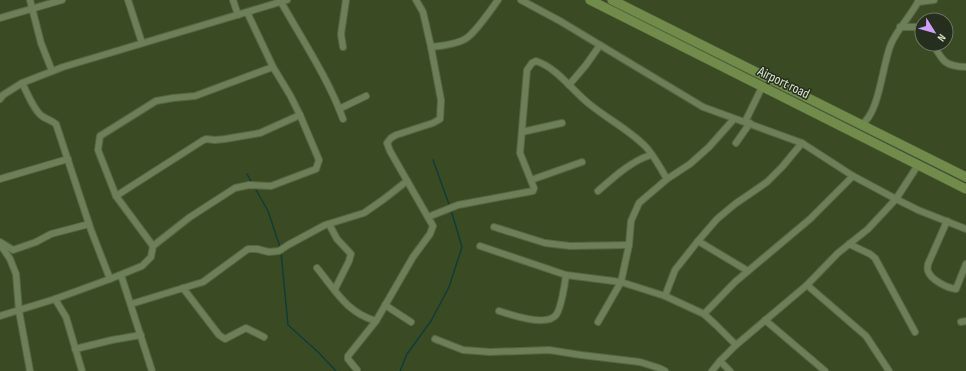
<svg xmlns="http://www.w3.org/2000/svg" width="966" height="371" font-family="'Sofia Sans Condensed',sans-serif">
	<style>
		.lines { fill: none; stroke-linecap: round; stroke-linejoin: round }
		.stream { stroke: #0f3c39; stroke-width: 1.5 }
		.minor-casing { stroke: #576643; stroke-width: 8 }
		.secondary-casing { stroke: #576643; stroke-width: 10 }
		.minor { stroke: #6c7f56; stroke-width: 6 }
		.secondary { stroke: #708b4a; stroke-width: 9 }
		.labels { text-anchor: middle; stroke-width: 3; stroke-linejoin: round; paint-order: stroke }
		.street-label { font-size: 14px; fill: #d6e1cb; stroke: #262e1d }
	</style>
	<rect width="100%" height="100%" fill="#3a4b24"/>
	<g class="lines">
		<!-- stream -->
		<g class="stream">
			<polyline points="433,160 450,207"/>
			<polyline points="247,174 252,183"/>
			<polyline points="255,188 268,211 280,247"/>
			<polyline points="281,252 288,325 318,352 336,371"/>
			<polyline points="400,371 407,354 431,321 449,287 462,247 451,210"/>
		</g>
		<!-- minor casing -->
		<g class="minor-casing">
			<g id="minor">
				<polyline points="30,0 41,43 52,71"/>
				<polyline points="128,0 142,43"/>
				<polyline points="233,0 238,15"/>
				<polyline points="521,0 560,21 703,107 802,143 853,176 896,199 918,210 966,229"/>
				<path d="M281 2C302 39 329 80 343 119"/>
				<polyline points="918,2 934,0"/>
				<polyline points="0,18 62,0"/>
				<polyline points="900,27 919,27 922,29"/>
				<path d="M933 44C943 62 945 66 966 67"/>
				<polyline points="343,47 341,34 346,0"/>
				<path d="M431 47C441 46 460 44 468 37 478 29 490 11 498 0"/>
				<path d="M22 83C27 92 34 111 42 116 46 119 51 120 56 124L91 230 110 279"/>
				<polyline points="569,85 586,65 600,45"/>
				<polyline points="0,99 3,95 22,83 63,67 287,0"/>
				<polyline points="339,109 366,96"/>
				<polyline points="745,122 762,87"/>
				<path d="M861 125C880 113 882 65 891 44 898 28 911 16 919 0"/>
				<polyline points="522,132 562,123"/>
				<polyline points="736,143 750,123"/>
				<polyline points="0,179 68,159"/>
				<polyline points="531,180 582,162"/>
				<path d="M598 191C614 177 631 161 651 155"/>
				<polyline points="116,196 202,141 206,139 215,140 225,139 260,133 300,115"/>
				<path d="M428 217 458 205 533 191 534 188 520 153 527 70 532 63 536 61C557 68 571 89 588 103 606 118 628 129 645 146 654 155 660 168 667 179"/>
				<path d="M947 221 928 264C928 266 927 269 928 271 931 280 947 288 956 289L966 264"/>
				<polyline points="329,224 337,239 351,254 349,261 335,289"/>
				<polyline points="494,227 545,243 570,246 629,245"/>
				<polyline points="698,241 748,271"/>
				<polyline points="0,242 13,250 36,242 51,234 89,224"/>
				<polyline points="0,244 10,259 16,274 19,311 30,371"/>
				<polyline points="849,244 870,254 875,258 915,332"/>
				<polyline points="153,246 116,196 98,150 100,136 156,101 173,98 195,96 273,67"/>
				<polyline points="480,246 566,275 621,282 665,296 704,314 716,325 736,345"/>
				<path d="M317 268C336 291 346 312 376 321"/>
				<polyline points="121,275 152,371"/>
				<polyline points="807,285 866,336 889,371"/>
				<polyline points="183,288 219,335 225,339 246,328 264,337"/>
				<polyline points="665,296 675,270 698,241 717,219 735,204 767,182 782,167 802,143"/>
				<polyline points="55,299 66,317 82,371"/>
				<polyline points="131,304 203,282 248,249 257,249 269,252 279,251 288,245 325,225 364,213 384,199 407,181"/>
				<polyline points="385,305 411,322"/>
				<path d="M499 311C511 315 547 327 556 315 561 309 565 283 566 275"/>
				<polyline points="704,314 735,282 810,219 853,176"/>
				<polyline points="0,316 55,299 110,279 142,266 151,257 153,246 190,217 235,188 249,185 271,186 316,169 319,160 300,115 290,95 273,67 247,12"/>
				<polyline points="765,320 825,371"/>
				<polyline points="598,322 621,282 629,245 631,221 639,203 667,179 690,164 709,147 734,119"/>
				<polyline points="961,322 966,321"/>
				<polyline points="435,339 463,350 490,352 549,350 581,355 640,362 659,368 665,371"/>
				<polyline points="75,349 112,340 141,335"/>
				<polyline points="720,361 730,371"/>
				<polyline points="357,370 348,359 348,356 376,321 413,257 430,234 433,226 390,151 387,143 391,138 396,135 433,123 440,119 441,100 431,47 423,12 416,0"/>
				<polyline points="712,371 720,361 736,345 807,285 838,253 868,229 896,199 918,165"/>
			</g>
		</g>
		<!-- secondary casing -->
		<g class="secondary-casing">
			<g id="secondary">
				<polyline points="590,0 966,189"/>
				<polyline points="612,0 966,177"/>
			</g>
		</g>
		<!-- minor -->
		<use href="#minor" class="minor"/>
		<!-- secondary -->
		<use href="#secondary" class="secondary"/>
	</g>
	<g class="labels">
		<!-- street labels -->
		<g class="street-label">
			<text transform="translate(784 82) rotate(26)" y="5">Airport road</text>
		</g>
	</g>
	<!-- north arrow -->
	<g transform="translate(934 32) rotate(127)"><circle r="19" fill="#262e1d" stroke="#6c7663"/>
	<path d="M0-3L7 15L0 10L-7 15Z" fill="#d19dfe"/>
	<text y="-6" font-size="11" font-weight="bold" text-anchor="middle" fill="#d6e1cb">N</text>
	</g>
</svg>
